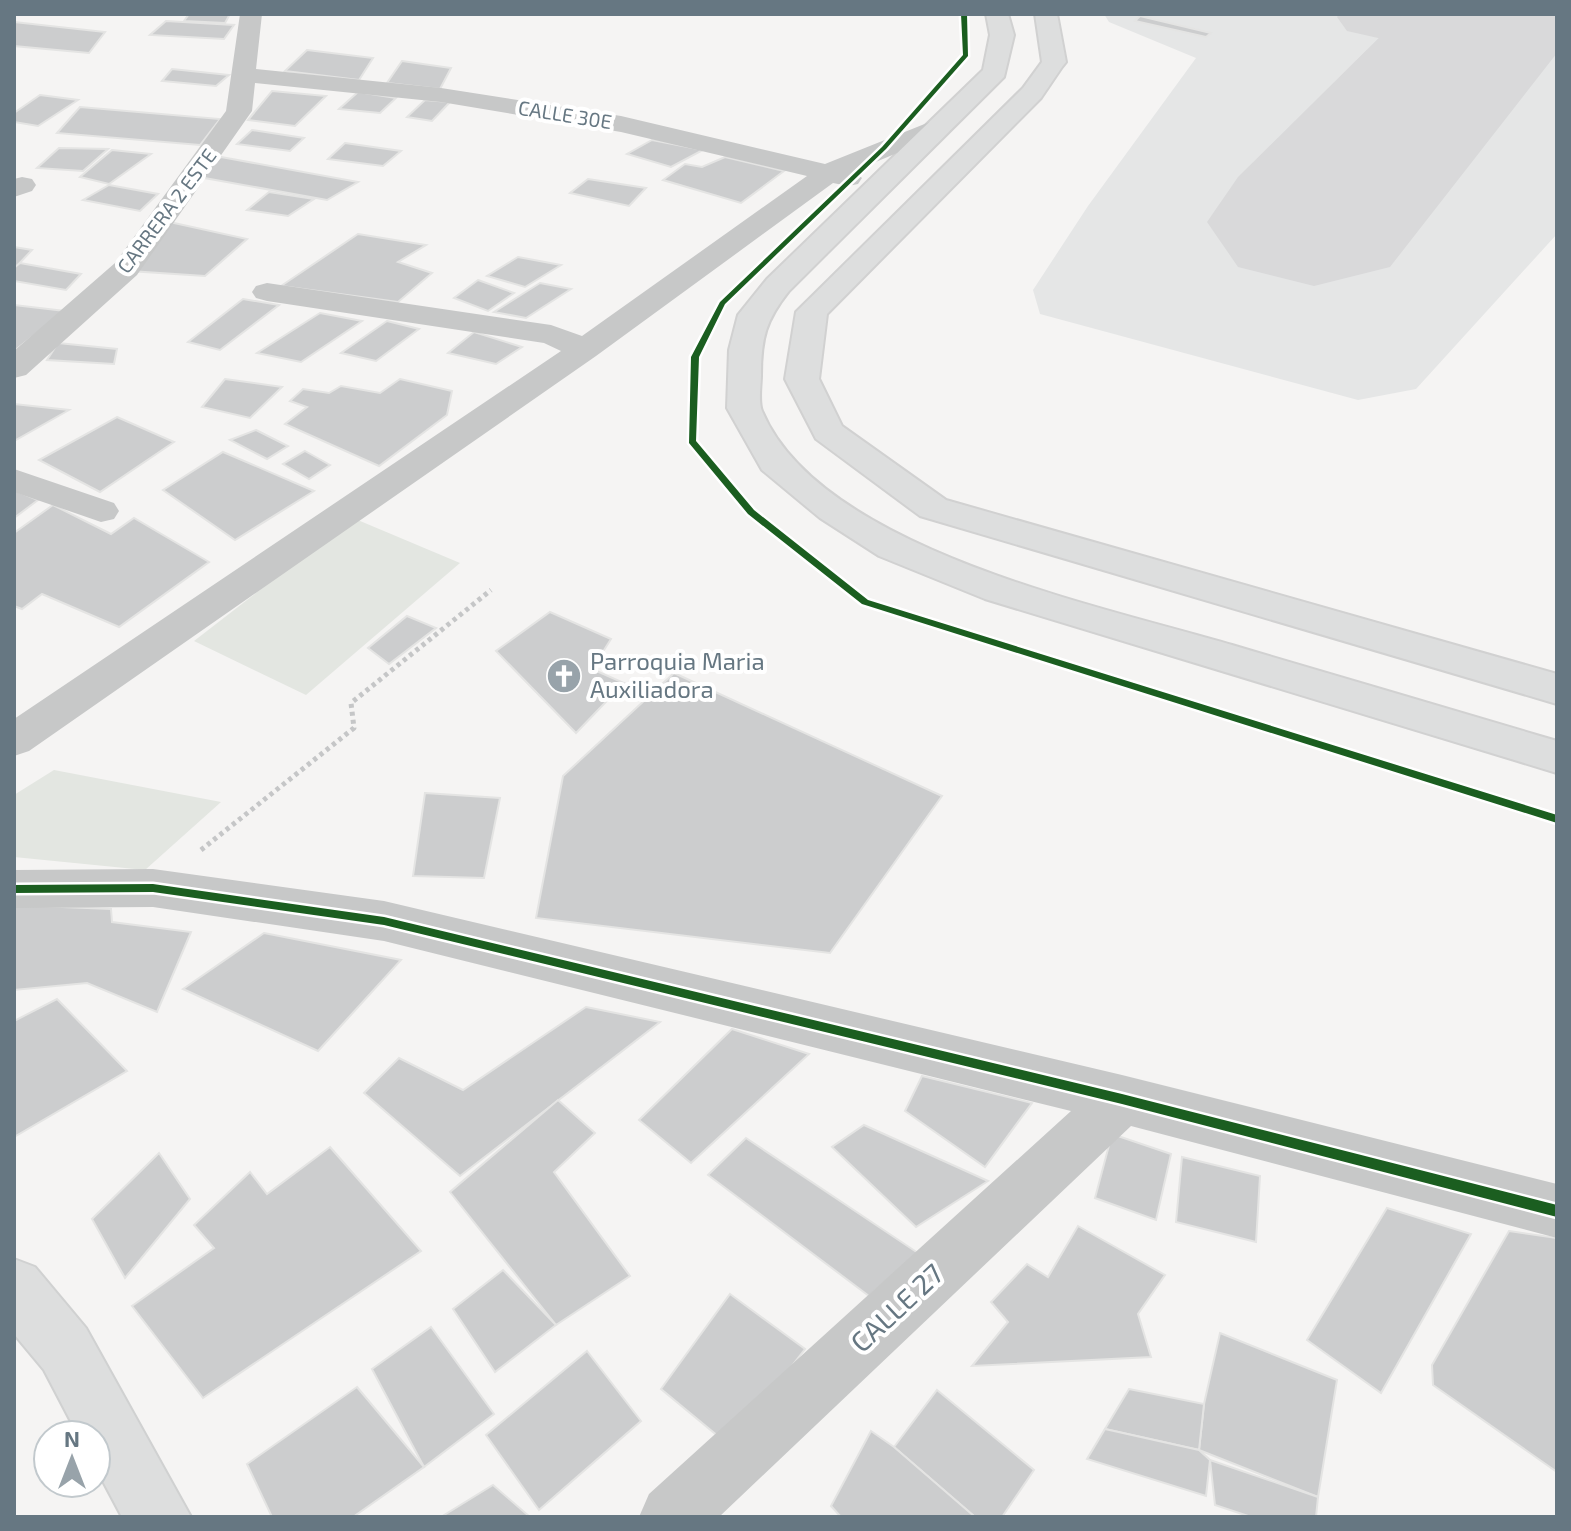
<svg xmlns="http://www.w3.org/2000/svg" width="1571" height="1531" font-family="'Exo 2',sans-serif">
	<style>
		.built { fill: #e5e6e6 }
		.green { fill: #e3e6e1 }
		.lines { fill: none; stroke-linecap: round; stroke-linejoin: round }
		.taxiway { fill: #d9d9da; fill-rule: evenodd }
		.runway { fill: #d9d9da; fill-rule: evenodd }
		.building { fill: #cccdce; stroke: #e4e4e3; stroke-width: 2 }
		.secondary-casing { stroke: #d0d1d1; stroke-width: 4 }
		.primary-casing { stroke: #d1d1d1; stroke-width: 4 }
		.path { stroke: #c5c6c7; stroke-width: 5; stroke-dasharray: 4 4; stroke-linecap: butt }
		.street { fill: #c7c8c8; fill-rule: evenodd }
		.secondary { fill: #dddede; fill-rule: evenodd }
		.primary { fill: #dddede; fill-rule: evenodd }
		.cycleway-casing { stroke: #fff; stroke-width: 5 }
		.cycleway { fill: #1b5e20; fill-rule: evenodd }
		.labels { text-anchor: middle; stroke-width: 8; stroke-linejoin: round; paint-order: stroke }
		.far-street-label { font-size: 20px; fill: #667782; stroke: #fff }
		.poi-label { font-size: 24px; fill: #667782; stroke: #fff; text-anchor: start }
		.near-street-label { font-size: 28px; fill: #667782; stroke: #fff }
	</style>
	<rect width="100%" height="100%" fill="#f5f4f3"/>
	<!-- built -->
	<polygon class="built" points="1104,14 1557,14 1557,234 1416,389 1358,400 1040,314 1033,290 1088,206 1196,58 1109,22"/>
	<!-- green -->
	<g class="green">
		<polygon points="353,518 460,563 306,695 194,641"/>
		<polygon points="54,770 221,802 145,870 14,857 14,795"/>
	</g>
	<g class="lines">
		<!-- taxiway -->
		<polygon class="taxiway" points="1339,14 1456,14 1501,24 1511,39 1501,54 1476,60 1347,31 1337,17"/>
		<!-- runway -->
		<polygon class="runway" points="1403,14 1557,14 1557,53 1390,267 1314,286 1238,267 1207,222 1238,177"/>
	</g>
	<!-- building -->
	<g class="building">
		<polygon points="189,14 230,14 225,23 184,21"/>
		<polygon points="1140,16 1211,33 1206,37 1135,21"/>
		<polygon points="166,21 234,25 224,39 150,35"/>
		<polygon points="14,22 105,32 89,53 14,46"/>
		<polygon points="307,50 373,58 359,80 285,71"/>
		<polygon points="402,61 451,68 440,89 387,83"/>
		<polygon points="172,69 229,75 216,86 162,81"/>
		<polygon points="272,91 326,96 295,126 248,120"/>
		<polygon points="358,92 396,98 380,113 339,109"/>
		<polygon points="40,95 78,100 38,126 14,122 14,113"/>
		<polygon points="425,100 450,102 432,121 407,117"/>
		<polygon points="80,107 220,119 200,145 57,133"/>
		<polygon points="252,130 304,138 290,151 237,144"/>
		<polygon points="652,140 703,150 671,167 627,154"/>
		<polygon points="345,143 401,151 383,166 328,159"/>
		<polygon points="59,148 108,149 83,171 37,168"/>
		<polygon points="112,150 151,154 109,184 80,177"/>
		<polygon points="221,157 358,182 327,200 199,177"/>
		<polygon points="725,157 784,171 741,203 663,180 685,164 702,167"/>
		<polygon points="588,179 646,188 629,206 570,193"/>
		<polygon points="109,185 158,194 140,211 83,200"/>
		<polygon points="269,192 314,199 288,216 247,210"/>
		<polygon points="165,221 247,239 205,276 130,271"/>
		<polygon points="358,234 426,245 398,262 432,273 398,302 281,286"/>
		<polygon points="14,247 32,250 14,269"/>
		<polygon points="518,257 561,265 525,287 487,276"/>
		<polygon points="20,263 81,274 66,290 14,281 14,268"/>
		<polygon points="478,280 514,293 488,311 454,298"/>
		<polygon points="540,283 571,289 526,318 494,312"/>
		<polygon points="243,299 279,305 220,350 188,342"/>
		<polygon points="14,305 65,311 14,351"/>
		<polygon points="320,313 362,321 301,362 257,353"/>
		<polygon points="387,321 419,329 376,361 341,353"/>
		<polygon points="474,332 522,347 496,364 448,353"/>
		<polygon points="58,343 117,349 114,364 47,360"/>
		<polygon points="225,379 282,387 250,418 202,407"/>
		<polygon points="400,379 452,391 447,415 379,466 285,424 307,407 290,401 303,389 329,393 341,386 380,393"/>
		<polygon points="14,404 69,410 14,441"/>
		<polygon points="117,417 174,442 100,492 39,460"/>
		<polygon points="256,430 288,446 267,459 230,440"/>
		<polygon points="305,451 330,465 309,479 283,464"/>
		<polygon points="223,452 314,491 235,540 163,490"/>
		<polygon points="14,490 38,500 14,518"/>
		<polygon points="53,505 111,534 134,518 209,562 119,627 42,594 22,609 14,606 14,533"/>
		<polygon points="550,612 611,639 592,669 624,683 576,733 496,651"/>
		<polygon points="407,616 436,628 389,664 368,648"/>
		<polygon points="674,673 942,796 830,953 536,918 563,776"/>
		<polygon points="425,793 500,798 484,878 413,876"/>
		<polygon points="14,905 111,909 112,922 191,932 157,1012 87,983 14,990"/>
		<polygon points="264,933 401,960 318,1051 183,989"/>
		<polygon points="57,999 127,1071 14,1137 14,1021"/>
		<polygon points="586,1007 660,1022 460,1176 364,1093 399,1058 463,1090"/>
		<polygon points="732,1029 809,1054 691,1163 639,1120"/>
		<polygon points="922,1076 1032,1103 985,1167 905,1111"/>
		<polygon points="558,1100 595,1133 554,1172 630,1276 556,1325 450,1192"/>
		<polygon points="864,1125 988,1181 916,1227 832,1147"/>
		<polygon points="1112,1134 1171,1154 1156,1220 1095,1198"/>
		<polygon points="746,1138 918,1253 869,1296 708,1175"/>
		<polygon points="330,1147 421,1251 203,1398 132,1306 214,1248 194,1225 250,1172 267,1194"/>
		<polygon points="159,1153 190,1199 125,1278 92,1219"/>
		<polygon points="1182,1157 1260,1176 1256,1242 1176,1222"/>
		<polygon points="1387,1208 1471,1234 1381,1393 1307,1340"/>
		<polygon points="1078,1226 1165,1275 1138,1314 1151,1357 972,1366 1008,1322 991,1302 1027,1264 1048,1277"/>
		<polygon points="1509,1231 1557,1238 1557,1472 1433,1385 1432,1365"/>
		<polygon points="503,1270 556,1325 495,1372 453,1309"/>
		<polygon points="730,1294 805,1349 730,1446 661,1389"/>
		<polygon points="431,1327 494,1414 424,1467 372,1369"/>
		<polygon points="1220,1333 1337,1380 1318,1497 1199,1450 1204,1404"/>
		<polygon points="587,1351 641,1421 539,1510 486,1435"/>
		<polygon points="357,1387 424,1467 353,1517 272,1517 247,1464"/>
		<polygon points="1129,1389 1204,1404 1199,1450 1105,1429"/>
		<polygon points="937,1390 1034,1470 1002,1517 975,1517 894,1447"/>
		<polygon points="1105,1429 1199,1450 1210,1460 1206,1496 1087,1459"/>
		<polygon points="871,1431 894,1447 975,1517 841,1517 831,1506"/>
		<polygon points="1210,1460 1318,1497 1316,1517 1251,1517 1215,1505"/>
		<polygon points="493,1485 530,1517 441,1517"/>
	</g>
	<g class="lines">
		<!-- secondary casing -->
		<g class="secondary-casing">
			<polygon id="secondary" points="14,1259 35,1267 86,1328 191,1517 122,1517 96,1468 96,1435 78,1435 44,1370 14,1334"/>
		</g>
		<!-- primary casing -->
		<g class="primary-casing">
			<g id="primary">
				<path d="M986 14H1008L1014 35 1004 77 789 291C766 320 761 338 761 375 761 385 758 401 762 411 820 549 1100 606 1232 645 1340 677 1449 709 1557 741V773L985 599 879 556 820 518 762 470 727 408 729 350 738 315 767 279 983 70 990 35Z"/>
				<polygon points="1035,14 1057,14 1066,62 1062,67 1041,98 827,314 819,379 842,426 946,500 1557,674 1557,704 920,516 816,439 785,379 796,312 1023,88 1042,62"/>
			</g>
		</g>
		<!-- path -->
		<polyline class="path" points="201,850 354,728 351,703 491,590"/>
		<!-- street -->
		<g class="street">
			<polygon points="240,14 262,14 256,69 441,88 621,116 825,164 932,121 950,121 954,126 950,131 854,171 862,178 858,184 848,186 833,183 596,356 29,751 14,756 14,719 561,351 544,343 267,301 256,298 252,292 256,286 267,283 551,325 582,336 807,176 621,132 441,102 255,83 252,111 137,275 26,375 14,378 14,351 115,263 226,111"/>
			<polygon points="22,177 32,179 36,185 32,191 14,197 14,179"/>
			<polygon points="14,469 114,503 119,511 114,519 101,522 14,492"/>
			<polygon points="153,869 384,901 1122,1075 1557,1184 1557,1238 1131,1126 719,1517 639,1517 649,1494 1071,1111 384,941 153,907 14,908 14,870"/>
		</g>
		<!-- secondary -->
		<use href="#secondary" class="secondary"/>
		<!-- primary -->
		<use href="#primary" class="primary"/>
		<!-- cycleway casing -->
		<g class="cycleway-casing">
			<g id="cycleway">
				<polygon points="961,14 967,14 968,56 886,149 725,304 699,357 696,441 754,510 868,600 1557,815 1557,823 862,604 748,514 689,443 691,357 720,302 882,147 963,55"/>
				<polygon points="153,884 384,917 1122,1094 1557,1205 1557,1217 1122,1104 384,925 153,892 14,893 14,885"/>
			</g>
		</g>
		<!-- cycleway -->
		<use href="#cycleway" class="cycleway"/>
	</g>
	<!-- icons -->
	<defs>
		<g id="church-disc" transform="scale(1.8)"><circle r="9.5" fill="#98a3aa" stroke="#fff"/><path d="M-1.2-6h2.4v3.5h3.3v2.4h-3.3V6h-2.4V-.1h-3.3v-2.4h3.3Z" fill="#fff"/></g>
	</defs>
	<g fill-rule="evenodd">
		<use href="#church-disc" x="564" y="676"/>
	</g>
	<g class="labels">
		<!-- far-street labels -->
		<g class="far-street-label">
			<text transform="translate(565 115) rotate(9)" y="7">CALLE 30E</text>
			<text transform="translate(167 211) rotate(-53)" y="7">CARRERA 2 ESTE</text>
		</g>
		<!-- poi labels -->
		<g class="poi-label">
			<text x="590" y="670">Parroquia Maria<tspan x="590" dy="28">Auxiliadora</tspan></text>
		</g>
		<!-- near-street labels -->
		<g class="near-street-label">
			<text transform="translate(897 1308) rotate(-43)" y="10">CALLE 27</text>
		</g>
	</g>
	<!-- border -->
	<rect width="1571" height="1531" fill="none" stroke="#667782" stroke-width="32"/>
	<!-- north arrow -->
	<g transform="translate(72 1459)"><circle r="38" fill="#ffffff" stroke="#c2c9cd" stroke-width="2"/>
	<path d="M0-6L14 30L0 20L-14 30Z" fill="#98a3aa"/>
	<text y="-12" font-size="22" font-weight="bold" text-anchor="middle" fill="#667782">N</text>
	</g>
</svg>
